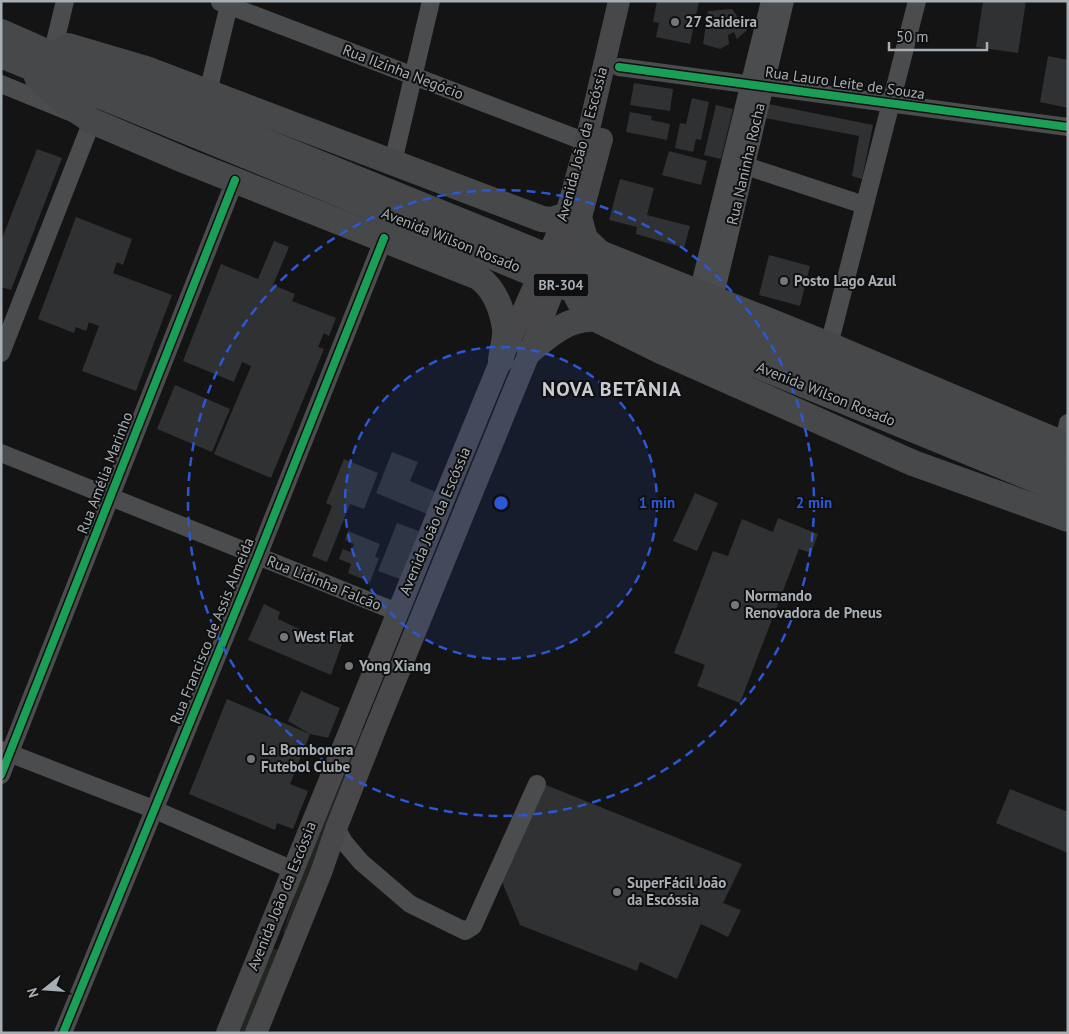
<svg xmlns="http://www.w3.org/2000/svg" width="1069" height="1034" font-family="'PT Sans',sans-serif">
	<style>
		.green { fill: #212621 }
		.building { fill: #303132 }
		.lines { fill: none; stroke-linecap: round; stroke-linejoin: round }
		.minor { stroke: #4a4c4e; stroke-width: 18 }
		.major { stroke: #48484a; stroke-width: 22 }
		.highway { stroke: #47484a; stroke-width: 26 }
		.cycleway-casing { stroke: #0f0f10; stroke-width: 11 }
		.cycleway { stroke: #1a9f57; stroke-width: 8 }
		.ring { fill: none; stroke: #2b58d4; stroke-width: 2.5; stroke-dasharray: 9 6 }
		.poi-dot { fill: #74787c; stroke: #0f0f10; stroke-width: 2 }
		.labels { text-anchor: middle; stroke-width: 4; stroke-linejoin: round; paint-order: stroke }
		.shield { fill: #0f0f10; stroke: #797e83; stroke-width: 1 }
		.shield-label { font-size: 14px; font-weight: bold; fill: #a7aeb4 }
		.poi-label { font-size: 15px; font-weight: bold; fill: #a7aeb4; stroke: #0f0f10; text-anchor: start }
		.street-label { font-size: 15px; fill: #a7aeb4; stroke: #0f0f10 }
		.district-label { font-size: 20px; font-weight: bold; letter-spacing: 1px; fill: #c8ccd0; stroke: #0f0f10 }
		.centre { fill: #2b58d4; stroke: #0f0f10; stroke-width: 2.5 }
		.ring-label { font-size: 15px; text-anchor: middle; font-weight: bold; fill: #2b58d4; stroke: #0f0f10; stroke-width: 4; stroke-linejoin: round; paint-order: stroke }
	</style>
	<rect width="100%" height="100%" fill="#141415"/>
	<!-- green -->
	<g class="green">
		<polygon points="360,729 366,731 284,934 283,931 296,892"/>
		<polygon points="269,947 279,950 246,1033 234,1033"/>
	</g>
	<!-- building -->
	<g class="building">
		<polygon points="657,1 699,1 690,44 656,37 659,23 653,22"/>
		<polygon points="983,1 1026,1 1018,53 976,47"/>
		<polygon points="732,9 747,30 737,39 734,32 728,35 729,44 720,49 703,44 708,11"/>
		<polygon points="1048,56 1068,60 1068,108 1040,102"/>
		<polygon points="634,83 673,89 670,111 630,105"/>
		<polygon points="692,98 709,102 701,140 696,139 693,152 675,148 680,123 686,124"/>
		<polygon points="768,104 873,125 862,179 852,176 859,136 765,118"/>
		<polygon points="716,105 733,109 721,159 704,155"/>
		<polygon points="630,112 652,116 651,120 670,124 667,140 626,132"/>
		<polygon points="37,149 62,158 11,290 1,287 1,241"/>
		<polygon points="669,151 707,161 701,185 662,175"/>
		<polygon points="620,179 654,188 647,215 690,226 684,248 636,234 637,227 609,220"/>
		<polygon points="76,217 132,239 123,265 117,262 113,273 172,295 136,391 82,371 99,326 89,322 86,331 76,327 74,333 38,319"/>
		<polygon points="274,241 289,247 273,285 295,294 292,301 336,318 329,336 324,333 318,347 324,349 271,478 214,454 251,366 242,362 234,382 183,361 221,264 258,279"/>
		<polygon points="769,255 810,266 800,306 759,295"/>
		<polygon points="175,385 230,409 212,452 157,429"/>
		<polygon points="392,452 418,462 410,481 436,492 427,514 376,493"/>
		<polygon points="344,459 378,473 364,509 350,504 327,562 312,556 332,506 326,503"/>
		<polygon points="695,493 718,503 697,551 673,541"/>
		<polygon points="778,518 818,534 811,553 799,549 740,703 697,686 705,665 674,653 713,551 728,556 742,519 773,532"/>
		<polygon points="397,523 419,531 400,579 378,571"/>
		<polygon points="348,531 380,544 375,557 379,558 370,582 348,573 351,564 339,559 343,549 351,552 354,544 345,540"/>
		<polygon points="264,604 280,612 278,619 325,641 330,628 345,635 331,675 248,640"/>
		<polygon points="301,691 340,708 328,738 310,734 288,721"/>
		<polygon points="227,699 310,734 290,784 308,791 293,829 277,823 275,830 189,794"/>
		<polygon points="546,785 742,864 723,903 741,910 728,937 701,924 677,979 640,962 637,971 520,925 502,882"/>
		<polygon points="1010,789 1068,812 1068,853 996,823"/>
	</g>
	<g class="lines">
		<!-- minor -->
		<g class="minor">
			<polyline points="220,2 586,142"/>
			<polyline points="55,42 65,1"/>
			<polyline points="619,67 1068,127"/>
			<polyline points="1,84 92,121 1,353"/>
			<polyline points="208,92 230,1"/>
			<polyline points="393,162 431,1"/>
			<polyline points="746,166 864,205"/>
			<polyline points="698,293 770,1"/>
			<polyline points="714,299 785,1"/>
			<polyline points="829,345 917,1"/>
			<polyline points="1063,444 1068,423"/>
			<polyline points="1,453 397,612"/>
			<polyline points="1,750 153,809 293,870"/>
			<polyline points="1,775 235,180"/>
			<polyline points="336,828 344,842 361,862 410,904 465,931 473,926 537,784"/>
			<polyline points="63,1033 258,556 384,238"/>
		</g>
		<!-- major -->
		<g class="major">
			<polyline points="227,1033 441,506 501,360 566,215 586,142 619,1"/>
			<polyline points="256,1033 322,870 337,826 377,725 530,351 580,221 602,139"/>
		</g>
		<!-- highway -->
		<g class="highway">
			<polyline points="1,32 62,59 1068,468"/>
			<polyline points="68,46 146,69 542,219 552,220 566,215"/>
			<polyline points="1,55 1068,493"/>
			<path d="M37 77 67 104 92 121 186 161 478 277C495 289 502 308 505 329 506 338 502 350 501 360"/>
			<polyline points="580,221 585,239 600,253 829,345 1068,446"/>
			<polyline points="600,253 589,256 579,272 576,288 577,297 585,311 596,319 659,350 913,463 1068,519"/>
			<path d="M530 351C549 335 569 317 596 319"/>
		</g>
		<!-- cycleway casing -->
		<g class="cycleway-casing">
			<g id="cycleway">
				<polyline points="619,67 1068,127"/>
				<polyline points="1,775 235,180"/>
				<polyline points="63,1033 258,556 384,238"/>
			</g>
		</g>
		<!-- cycleway -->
		<use href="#cycleway" class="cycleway"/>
	</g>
	<!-- distance rings -->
	<circle cx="501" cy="503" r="156" fill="#2b58d4" fill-opacity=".12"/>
	<g class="ring">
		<circle cx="501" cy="503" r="156"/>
		<circle cx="501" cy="503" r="313"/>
	</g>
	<!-- markers -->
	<g class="poi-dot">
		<circle cx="675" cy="22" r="5"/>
		<circle cx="784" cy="281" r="5"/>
		<circle cx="735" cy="605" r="5"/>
		<circle cx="284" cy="637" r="5"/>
		<circle cx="349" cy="666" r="5"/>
		<circle cx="251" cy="759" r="5"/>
		<circle cx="617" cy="892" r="5"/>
	</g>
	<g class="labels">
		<!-- shield labels -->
		<rect class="shield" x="533.5" y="273.5" width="55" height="23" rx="4"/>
		<g class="shield-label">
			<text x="561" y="290">BR-304</text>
		</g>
		<!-- poi labels -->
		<g class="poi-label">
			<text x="685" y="27">27 Saideira</text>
			<text x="794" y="286">Posto Lago Azul</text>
			<text x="745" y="601">Normando<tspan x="745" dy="17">Renovadora de Pneus</tspan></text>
			<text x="294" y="642">West Flat</text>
			<text x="359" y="671">Yong Xiang</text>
			<text x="261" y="755">La Bombonera<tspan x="261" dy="17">Futebol Clube</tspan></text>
			<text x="627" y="888">SuperFácil João<tspan x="627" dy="17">da Escóssia</tspan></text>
		</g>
		<!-- street labels -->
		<g class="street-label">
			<text transform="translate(403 72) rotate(21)" y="5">Rua Ilzinha Negócio</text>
			<text transform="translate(845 83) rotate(8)" y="5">Rua Lauro Leite de Souza</text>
			<text transform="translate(582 144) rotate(-75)" y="5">Avenida João da Escóssia</text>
			<text transform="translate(746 164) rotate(-77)" y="5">Rua Naninha Rocha</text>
			<text transform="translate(451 240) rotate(22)" y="5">Avenida Wilson Rosado</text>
			<text transform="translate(826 394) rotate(22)" y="5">Avenida Wilson Rosado</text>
			<text transform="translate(105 473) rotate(-69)" y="5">Rua Amélia Marinho</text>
			<text transform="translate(435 521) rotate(-67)" y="5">Avenida João da Escóssia</text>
			<text transform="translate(324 583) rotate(22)" y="5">Rua Lidinha Falcão</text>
			<text transform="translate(212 631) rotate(-68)" y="5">Rua Francisco de Assis Almeida</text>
			<text transform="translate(282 896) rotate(-68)" y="5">Avenida João da Escóssia</text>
		</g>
		<!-- district labels -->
		<g class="district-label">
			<text x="612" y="396">NOVA BETÂNIA</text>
		</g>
	</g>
	<circle cx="501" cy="503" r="8" class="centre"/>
	<g class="ring-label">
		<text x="657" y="508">1 min</text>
		<text x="814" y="508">2 min</text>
	</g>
	<!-- border -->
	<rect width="1069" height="1034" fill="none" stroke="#a7aeb4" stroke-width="5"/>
	<!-- north arrow -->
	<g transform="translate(45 989) rotate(253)" stroke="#0f0f10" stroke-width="4" paint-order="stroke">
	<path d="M0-4L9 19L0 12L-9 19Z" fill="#a7aeb4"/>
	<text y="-8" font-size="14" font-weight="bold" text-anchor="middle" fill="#a7aeb4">N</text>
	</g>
	<!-- scale -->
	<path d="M889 42v8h98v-8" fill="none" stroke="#a7aeb4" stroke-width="2.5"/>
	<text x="896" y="42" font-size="15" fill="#a7aeb4" stroke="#0f0f10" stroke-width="4" paint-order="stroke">50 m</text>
</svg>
